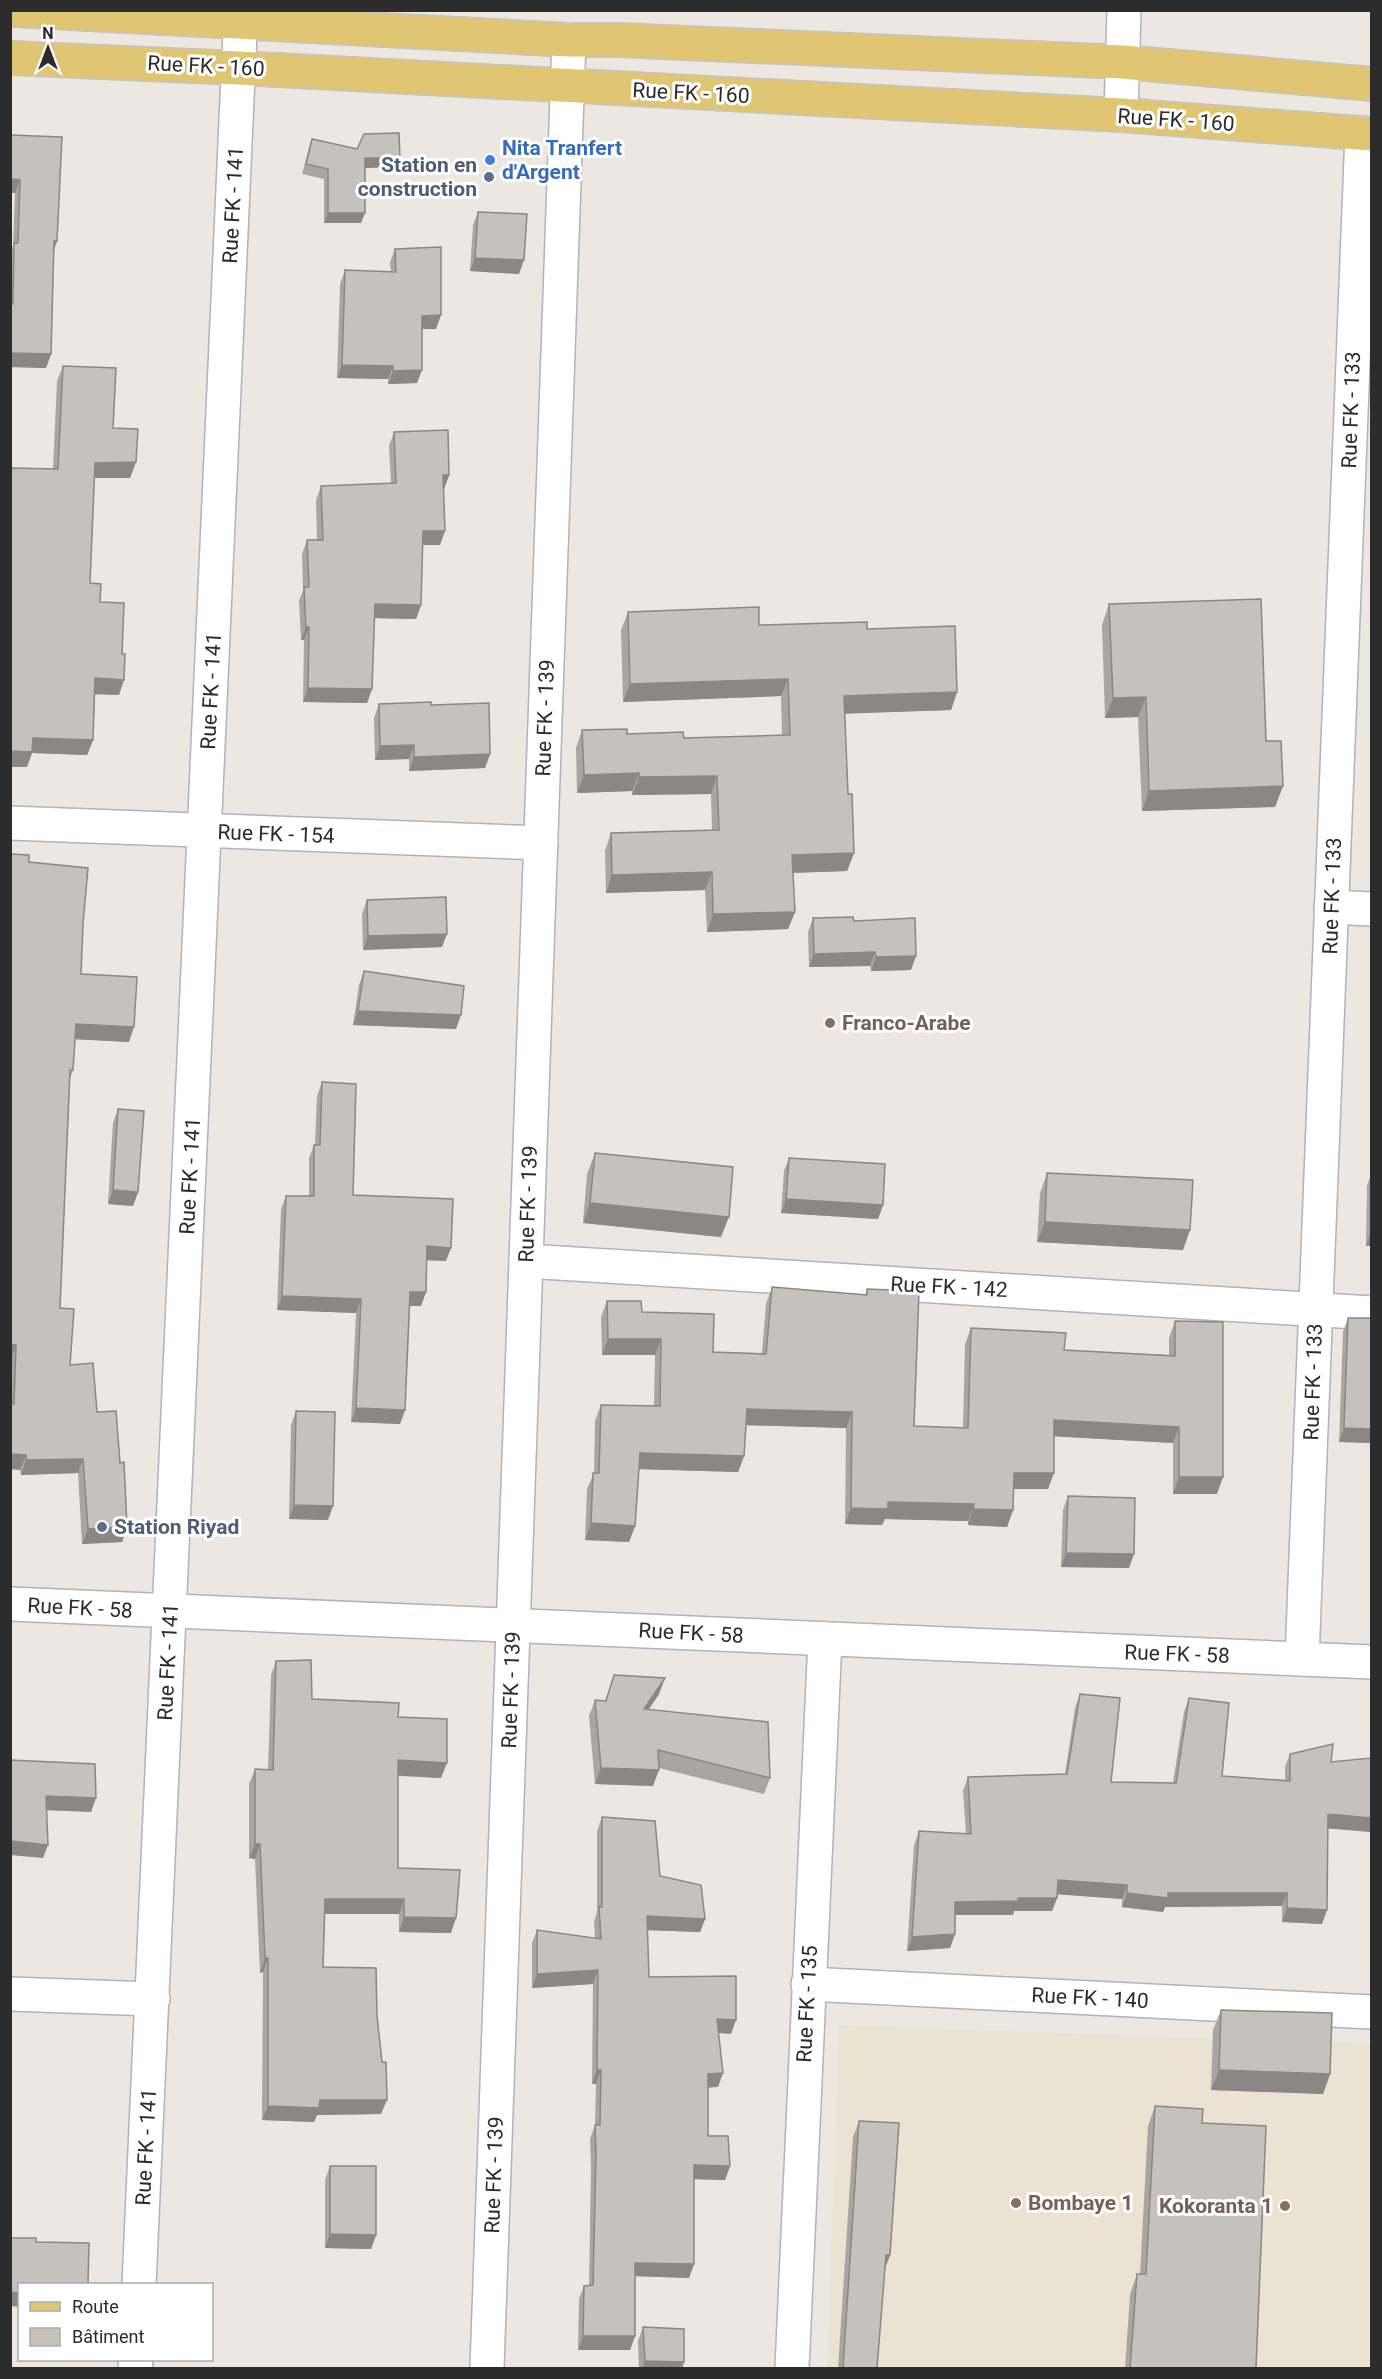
<svg xmlns="http://www.w3.org/2000/svg" width="1382" height="2379" font-family="Roboto,sans-serif">
	<style>
		.education { fill: #ebe3d2 }
		.lines { fill: none; stroke-linecap: round; stroke-linejoin: round }
		.minor-casing { stroke: #b1b2bb; stroke-width: 36 }
		.major-casing { stroke: #c4c4c4; stroke-width: 36 }
		.minor { stroke: #fff; stroke-width: 33 }
		.major { stroke: #e0c672; stroke-width: 33 }
		.wall { fill: #a9a6a2 }
		.shaded-wall { fill: #8a8784 }
		.building { fill: #c5c1bc; stroke: #8a8784; stroke-width: 1.5 }
		.shop-dot { fill: #3f7fe0; stroke: #fff; stroke-width: 2 }
		.service-dot { fill: #5c6f8a; stroke: #fff; stroke-width: 2 }
		.education-dot { fill: #8d6e63; stroke: #fff; stroke-width: 2 }
		.labels { text-anchor: middle; stroke-width: 6; stroke-linejoin: round; paint-order: stroke }
		.street-label { font-size: 21px; fill: #2c2c2c; stroke: #fff }
		.shop-label { font-size: 21px; font-weight: bold; fill: #366cbe; stroke: #fff; text-anchor: start }
		.service-label { font-size: 21px; font-weight: bold; fill: #4e5e75; stroke: #fff; text-anchor: end }
		.education-label { font-size: 21px; font-weight: bold; fill: #785e54; stroke: #fff; text-anchor: start }
	</style>
	<rect width="100%" height="100%" fill="#ece7e1"/>
	<!-- education -->
	<polygon class="education" points="839,2025 1371,2044 1371,2368 827,2368"/>
	<g class="lines">
		<!-- minor casing -->
		<g class="minor-casing">
			<g id="minor">
				<polyline points="1121,115 1124,10"/>
				<polyline points="10,823 541,843"/>
				<polyline points="1331,907 1372,909"/>
				<polyline points="526,1261 1372,1313"/>
				<polyline points="10,1604 1372,1662"/>
				<polyline points="1302,1659 1362,133"/>
				<polyline points="808,1984 1372,2012"/>
				<polyline points="10,1994 153,1999"/>
				<polyline points="139,2284 241,10"/>
				<polyline points="135,2368 136,2360"/>
				<polyline points="487,2368 569,40"/>
				<polyline points="792,2368 825,1639"/>
			</g>
		</g>
		<!-- major casing -->
		<g class="major-casing">
			<g id="major">
				<polyline points="15,10 569,40 618,40 1123,62 1372,84"/>
				<polyline points="10,58 239,68 1121,115 1372,134"/>
			</g>
		</g>
		<!-- minor -->
		<use href="#minor" class="minor"/>
		<!-- major -->
		<use href="#major" class="major"/>
	</g>
	<!-- wall -->
	<g class="wall">
		<polygon points="10,135 57,241 53,252 51,354 46,368 10,367 10,253 13,246 15,193 10,193"/>
		<polygon points="312,139 396,167 365,168 361,223 324,223 324,179 302,174 309,148"/>
		<polygon points="478,212 519,274 470,271 473,225"/>
		<polygon points="395,249 436,329 422,329 417,383 388,384 388,379 337,378 340,284 345,270 391,272 390,262"/>
		<polygon points="63,366 113,428 130,478 94,478 90,583 100,602 119,695 95,694 93,740 87,755 32,753 27,767 10,767 10,468 53,469 57,381"/>
		<polygon points="394,432 449,475 444,489 443,489 440,545 423,545 421,605 416,619 374,618 372,689 367,703 303,702 304,640 301,640 299,601 303,590 302,554 307,540 317,540 316,500 321,486 391,483 389,446"/>
		<polygon points="1109,604 1283,786 1275,807 1142,811 1138,717 1105,718 1102,625"/>
		<polygon points="628,612 759,625 867,629 957,692 951,710 845,713 848,794 854,853 847,871 793,873 795,912 788,929 707,932 705,890 606,893 605,851 611,833 712,830 711,794 632,795 632,791 577,793 576,748 582,730 684,738 782,735 781,696 623,702 621,630"/>
		<polygon points="379,704 431,705 490,754 485,768 409,771 409,759 375,760 374,718"/>
		<polygon points="10,854 29,862 83,924 81,974 129,1042 75,1039 73,1070 70,1079 60,1308 70,1365 97,1412 120,1463 127,1527 122,1542 82,1544 78,1473 21,1475 20,1470 10,1469"/>
		<polygon points="367,900 442,947 363,950 362,914"/>
		<polygon points="813,918 854,921 911,970 871,971 870,966 809,967 808,932"/>
		<polygon points="364,971 456,1029 353,1025 359,985"/>
		<polygon points="322,1082 353,1195 446,1261 426,1260 426,1292 421,1306 410,1306 405,1410 400,1424 351,1422 356,1313 277,1310 281,1209 286,1196 309,1196 309,1158 314,1145 315,1145 317,1096"/>
		<polygon points="118,1109 138,1192 133,1206 108,1204 113,1123"/>
		<polygon points="595,1153 721,1237 583,1223 587,1174"/>
		<polygon points="789,1158 883,1205 878,1219 781,1213 784,1171"/>
		<polygon points="1047,1173 1183,1250 1037,1242 1040,1193"/>
		<polygon points="1371,1174 1371,1246 1366,1246 1367,1186"/>
		<polygon points="772,1287 865,1295 867,1289 914,1426 963,1428 965,1344 971,1328 1064,1350 1169,1355 1169,1338 1175,1321 1217,1494 1173,1494 1173,1443 1054,1436 1048,1489 1014,1489 1013,1510 1007,1527 968,1525 968,1521 885,1519 882,1525 845,1524 846,1428 746,1425 744,1456 738,1472 639,1469 635,1526 629,1542 585,1540 587,1489 594,1473 595,1421 601,1405 654,1406 655,1355 602,1355 601,1317 607,1301 642,1312 713,1352 762,1353 766,1304"/>
		<polygon points="1348,1318 1371,1443 1339,1442 1343,1332"/>
		<polygon points="296,1411 328,1520 289,1519 291,1425"/>
		<polygon points="1068,1496 1129,1568 1061,1567 1063,1510"/>
		<polygon points="276,1661 312,1699 398,1717 441,1778 398,1776 398,1868 451,1933 399,1932 399,1914 325,1914 323,1967 381,2114 317,2115 314,2122 262,2120 263,1972 260,1973 255,1859 249,1858 249,1784 255,1769 268,1770 271,1675"/>
		<polygon points="614,1675 659,1694 649,1709 770,1778 764,1794 659,1768 653,1786 595,1784 589,1716 595,1700 605,1701"/>
		<polygon points="1080,1694 1111,1782 1173,1783 1184,1712 1189,1698 1222,1776 1285,1780 1285,1767 1290,1754 1331,1762 1371,1758 1371,1832 1328,1828 1322,1924 1282,1922 1282,1906 1165,1907 1163,1912 1122,1907 1122,1899 1057,1894 1057,1898 1052,1911 1014,1911 1013,1915 955,1915 955,1934 950,1948 907,1951 914,1845 919,1831 966,1834 963,1791 968,1777 1065,1774 1075,1708"/>
		<polygon points="602,1817 660,1876 705,1919 700,1932 647,1930 649,1977 731,2034 718,2033 718,2087 708,2087 708,2136 730,2166 725,2180 694,2179 694,2264 689,2278 635,2276 635,2336 630,2350 578,2350 579,2299 584,2286 589,2286 591,2167 590,2139 595,2125 596,2084 592,2084 593,1984 532,1988 532,1943 537,1930 595,1938 594,1921 597,1912 597,1831"/>
		<polygon points="1221,2010 1330,2074 1323,2094 1211,2090 1213,2030"/>
		<polygon points="1155,2106 1202,2123 1256,2368 1125,2368 1130,2294 1137,2274 1140,2274 1148,2126"/>
		<polygon points="859,2121 890,2255 884,2271 877,2368 838,2368 853,2137"/>
		<polygon points="330,2166 376,2235 371,2249 325,2248 325,2180"/>
		<polygon points="643,2327 684,2362 682,2368 639,2368 638,2341"/>
	</g>
	<!-- shaded-wall -->
	<g class="shaded-wall">
		<polygon points="365,158 400,158 396,167 361,168"/>
		<polygon points="10,179 20,180 15,193 10,193"/>
		<polygon points="328,213 365,213 361,223 324,223"/>
		<polygon points="54,241 57,241 52,255"/>
		<polygon points="475,258 524,260 519,274 470,271"/>
		<polygon points="441,315 436,329 417,329 422,316"/>
		<polygon points="10,353 51,354 46,368 10,367"/>
		<polygon points="342,365 393,366 388,379 337,378"/>
		<polygon points="422,370 417,383 388,384 393,371"/>
		<polygon points="136,462 130,478 89,478 95,463"/>
		<polygon points="443,475 449,475 444,489 438,489"/>
		<polygon points="423,531 445,531 440,545 418,545"/>
		<polygon points="375,604 421,605 416,619 370,618"/>
		<polygon points="306,627 309,627 304,640 301,640"/>
		<polygon points="95,678 124,680 119,695 90,694"/>
		<polygon points="788,679 781,696 623,702 630,684"/>
		<polygon points="308,688 372,689 367,703 303,702"/>
		<polygon points="957,692 951,710 838,714 844,696"/>
		<polygon points="1146,697 1138,717 1105,718 1113,698"/>
		<polygon points="33,738 93,740 87,755 32,753 27,767 10,767 10,751"/>
		<polygon points="414,745 409,759 375,760 380,746"/>
		<polygon points="490,754 485,768 409,771 414,757"/>
		<polygon points="639,773 632,791 577,793 584,775"/>
		<polygon points="717,776 711,794 632,795 639,777"/>
		<polygon points="1283,786 1275,807 1142,811 1149,791"/>
		<polygon points="854,853 847,871 786,873 792,855"/>
		<polygon points="712,872 705,890 606,893 612,875"/>
		<polygon points="795,912 788,929 707,932 713,914"/>
		<polygon points="447,934 442,947 363,950 368,936"/>
		<polygon points="875,952 870,966 809,967 814,954"/>
		<polygon points="916,956 911,970 871,971 876,957"/>
		<polygon points="358,1011 461,1015 456,1029 353,1025"/>
		<polygon points="76,1024 134,1027 129,1042 71,1039"/>
		<polygon points="113,1190 138,1192 133,1206 108,1204"/>
		<polygon points="786,1199 883,1205 878,1219 781,1213"/>
		<polygon points="590,1203 729,1217 721,1237 583,1223"/>
		<polygon points="1045,1222 1190,1230 1183,1250 1037,1242"/>
		<polygon points="1371,1231 1371,1246 1366,1246"/>
		<polygon points="427,1246 451,1248 446,1261 422,1260"/>
		<polygon points="410,1292 426,1292 421,1306 405,1306"/>
		<polygon points="282,1296 361,1299 356,1313 277,1310"/>
		<polygon points="608,1339 661,1339 655,1355 602,1355"/>
		<polygon points="10,1345 16,1345 11,1360 10,1360"/>
		<polygon points="356,1408 405,1410 400,1424 351,1422"/>
		<polygon points="747,1409 852,1412 846,1428 741,1425"/>
		<polygon points="1054,1420 1179,1427 1173,1443 1048,1436"/>
		<polygon points="1344,1428 1371,1429 1371,1443 1339,1442"/>
		<polygon points="640,1453 744,1456 738,1472 635,1469"/>
		<polygon points="10,1454 26,1455 20,1470 10,1469"/>
		<polygon points="83,1459 78,1473 21,1475 26,1460"/>
		<polygon points="1014,1473 1054,1473 1048,1489 1008,1489"/>
		<polygon points="1179,1477 1223,1477 1217,1494 1173,1494"/>
		<polygon points="888,1502 974,1504 968,1521 885,1519 882,1525 845,1524 851,1508"/>
		<polygon points="294,1505 333,1506 328,1520 289,1519"/>
		<polygon points="973,1509 1013,1510 1007,1527 968,1525"/>
		<polygon points="591,1523 635,1526 629,1542 585,1540"/>
		<polygon points="127,1527 122,1542 82,1544 88,1529"/>
		<polygon points="1066,1553 1134,1554 1129,1568 1061,1567"/>
		<polygon points="665,1678 659,1694 638,1725 644,1709"/>
		<polygon points="398,1760 447,1763 441,1778 393,1775"/>
		<polygon points="601,1768 659,1770 653,1786 595,1784"/>
		<polygon points="46,1796 96,1798 91,1812 41,1810"/>
		<polygon points="1328,1814 1371,1818 1371,1832 1323,1828"/>
		<polygon points="10,1841 48,1845 43,1858 10,1855"/>
		<polygon points="255,1844 260,1844 255,1859 249,1858"/>
		<polygon points="1058,1880 1127,1885 1122,1899 1053,1894"/>
		<polygon points="1127,1893 1287,1893 1282,1906 1165,1907 1163,1912 1122,1907"/>
		<polygon points="1018,1898 1057,1898 1052,1911 1014,1911 1013,1915 950,1915 955,1902"/>
		<polygon points="325,1899 404,1899 399,1914 320,1914"/>
		<polygon points="1287,1908 1327,1910 1322,1924 1282,1922"/>
		<polygon points="647,1916 705,1919 700,1932 642,1930"/>
		<polygon points="404,1917 456,1918 451,1933 399,1932"/>
		<polygon points="955,1934 950,1948 907,1951 912,1937"/>
		<polygon points="265,1958 268,1958 263,1972 260,1973"/>
		<polygon points="598,1970 593,1984 532,1988 537,1974"/>
		<polygon points="717,2019 736,2020 731,2034 712,2032"/>
		<polygon points="597,2070 601,2070 596,2084 592,2084"/>
		<polygon points="1219,2070 1330,2074 1323,2094 1211,2090"/>
		<polygon points="723,2073 718,2087 703,2088 708,2074"/>
		<polygon points="320,2100 387,2100 381,2114 317,2115 314,2122 262,2120 268,2106"/>
		<polygon points="694,2165 730,2166 725,2180 689,2179"/>
		<polygon points="330,2234 376,2235 371,2249 325,2248"/>
		<polygon points="886,2255 890,2255 884,2271"/>
		<polygon points="635,2263 694,2264 689,2278 630,2276"/>
		<polygon points="10,2292 20,2293 20,2307 10,2306"/>
		<polygon points="583,2336 635,2336 630,2350 578,2350"/>
		<polygon points="645,2361 684,2362 682,2368 642,2368"/>
	</g>
	<!-- building -->
	<g class="building">
		<polygon points="399,133 400,158 365,158 365,213 328,213 328,169 306,164 312,139 357,149 364,134"/>
		<polygon points="10,135 62,137 57,241 54,241 51,354 10,353 10,304 13,304 14,243 18,243 20,180 10,179"/>
		<polygon points="478,212 527,214 524,260 475,258"/>
		<polygon points="441,247 441,315 422,316 422,370 393,371 393,366 342,365 345,270 396,272 395,249"/>
		<polygon points="63,366 116,368 113,428 138,429 136,462 95,463 90,583 101,584 100,602 124,603 122,654 125,654 124,680 95,678 93,740 33,738 32,752 10,751 10,468 58,469"/>
		<polygon points="448,430 449,475 443,475 445,531 423,531 421,605 375,604 372,689 308,688 309,627 306,627 304,587 309,587 307,540 323,540 321,486 396,483 394,432"/>
		<polygon points="1261,599 1266,741 1281,741 1283,786 1149,791 1146,697 1113,698 1109,604"/>
		<polygon points="759,607 759,625 867,622 867,629 955,626 957,692 844,696 848,794 852,794 854,853 792,855 795,912 713,914 712,872 612,875 611,833 719,830 717,776 639,777 639,773 584,775 582,730 627,729 627,734 683,732 684,738 790,735 788,679 630,684 628,612"/>
		<polygon points="431,702 431,705 489,703 490,754 414,757 414,745 380,746 379,704"/>
		<polygon points="10,854 29,855 29,862 88,868 83,924 81,974 137,977 134,1027 76,1024 73,1070 70,1070 60,1308 74,1309 70,1365 93,1363 97,1412 116,1411 120,1463 124,1462 127,1527 88,1529 83,1459 26,1460 26,1455 10,1454 10,1403 14,1404 16,1345 10,1345"/>
		<polygon points="446,897 447,934 368,936 367,900"/>
		<polygon points="853,917 854,921 915,918 916,956 876,957 875,952 814,954 813,918"/>
		<polygon points="364,971 464,986 461,1015 358,1011"/>
		<polygon points="322,1082 356,1084 353,1195 453,1199 451,1248 427,1246 426,1292 410,1292 405,1410 356,1408 361,1299 282,1296 286,1196 314,1196 314,1145 320,1145"/>
		<polygon points="118,1109 144,1111 138,1192 113,1190"/>
		<polygon points="595,1153 733,1167 729,1217 590,1203"/>
		<polygon points="789,1158 885,1164 883,1205 786,1199"/>
		<polygon points="1047,1173 1193,1180 1190,1230 1045,1222"/>
		<polygon points="772,1287 867,1295 867,1289 919,1291 914,1426 968,1428 971,1328 1066,1333 1064,1350 1175,1356 1175,1321 1223,1322 1223,1477 1179,1477 1179,1427 1054,1420 1054,1473 1014,1473 1013,1510 973,1509 974,1504 888,1502 888,1509 851,1508 852,1412 747,1409 744,1456 640,1453 635,1526 591,1523 593,1473 599,1473 601,1405 660,1406 661,1339 608,1339 607,1301 641,1301 642,1312 714,1314 713,1352 766,1354"/>
		<polygon points="1348,1318 1371,1318 1371,1429 1344,1428"/>
		<polygon points="296,1411 335,1412 333,1506 294,1505"/>
		<polygon points="1068,1496 1135,1498 1134,1554 1066,1553"/>
		<polygon points="311,1660 312,1699 399,1703 398,1717 447,1719 447,1763 398,1760 398,1868 460,1870 456,1918 404,1917 404,1899 325,1899 323,1967 376,1968 377,2016 382,2062 386,2062 387,2100 320,2100 319,2108 268,2106 268,1958 265,1958 260,1844 255,1844 255,1769 273,1770 276,1661"/>
		<polygon points="614,1675 665,1678 644,1709 768,1722 770,1778 658,1750 659,1770 601,1768 595,1700 606,1701"/>
		<polygon points="1080,1694 1120,1698 1111,1782 1176,1783 1189,1698 1229,1703 1222,1776 1290,1781 1290,1754 1333,1744 1331,1762 1371,1758 1371,1818 1328,1814 1327,1910 1287,1908 1287,1893 1168,1893 1168,1898 1127,1893 1127,1885 1058,1880 1057,1898 1018,1898 1018,1901 955,1902 955,1934 912,1937 919,1831 971,1834 968,1777 1067,1774"/>
		<polygon points="10,1760 95,1764 96,1798 46,1796 48,1845 10,1841"/>
		<polygon points="602,1817 655,1821 660,1876 701,1885 705,1919 647,1916 649,1977 736,1976 736,2020 717,2019 723,2073 708,2074 708,2136 728,2136 730,2166 694,2165 694,2264 635,2263 635,2336 583,2336 584,2286 593,2285 596,2153 595,2125 600,2125 601,2070 597,2070 598,1970 537,1974 537,1930 601,1939 599,1907 602,1907"/>
		<polygon points="1221,2010 1332,2013 1330,2074 1219,2070"/>
		<polygon points="1155,2106 1203,2109 1202,2123 1266,2126 1256,2368 1130,2368 1137,2274 1146,2274"/>
		<polygon points="859,2121 899,2123 890,2255 886,2255 877,2368 843,2368"/>
		<polygon points="330,2166 376,2166 376,2235 330,2234"/>
		<polygon points="10,2238 36,2238 36,2242 89,2243 88,2284 20,2284 20,2293 10,2292"/>
		<polygon points="643,2327 684,2329 684,2362 645,2361"/>
	</g>
	<!-- markers -->
	<circle class="shop-dot" cx="490" cy="160" r="6"/>
	<g class="service-dot">
		<circle cx="489" cy="177" r="6"/>
		<circle cx="102" cy="1527" r="6"/>
	</g>
	<g class="education-dot">
		<circle cx="830" cy="1023" r="6"/>
		<circle cx="1016" cy="2203" r="6"/>
		<circle cx="1285" cy="2206" r="6"/>
	</g>
	<g class="labels">
		<!-- street labels -->
		<g class="street-label">
			<text transform="translate(206 66) rotate(3)" y="7">Rue FK - 160</text>
			<text transform="translate(691 93) rotate(3)" y="7">Rue FK - 160</text>
			<text transform="translate(1176 120) rotate(4)" y="7">Rue FK - 160</text>
			<text transform="translate(233 205) rotate(-87)" y="7">Rue FK - 141</text>
			<text transform="translate(1351 410) rotate(-88)" y="7">Rue FK - 133</text>
			<text transform="translate(211 691) rotate(-87)" y="7">Rue FK - 141</text>
			<text transform="translate(545 718) rotate(-88)" y="7">Rue FK - 139</text>
			<text transform="translate(276 834) rotate(2)" y="7">Rue FK - 154</text>
			<text transform="translate(1332 896) rotate(-88)" y="7">Rue FK - 133</text>
			<text transform="translate(190 1176) rotate(-87)" y="7">Rue FK - 141</text>
			<text transform="translate(528 1204) rotate(-88)" y="7">Rue FK - 139</text>
			<text transform="translate(949 1287) rotate(3)" y="7">Rue FK - 142</text>
			<text transform="translate(1313 1382) rotate(-88)" y="7">Rue FK - 133</text>
			<text transform="translate(80 1608) rotate(3)" y="7">Rue FK - 58</text>
			<text transform="translate(691 1633) rotate(3)" y="7">Rue FK - 58</text>
			<text transform="translate(1177 1654) rotate(2)" y="7">Rue FK - 58</text>
			<text transform="translate(168 1662) rotate(-87)" y="7">Rue FK - 141</text>
			<text transform="translate(511 1690) rotate(-88)" y="7">Rue FK - 139</text>
			<text transform="translate(1090 1998) rotate(3)" y="7">Rue FK - 140</text>
			<text transform="translate(807 2004) rotate(-87)" y="7">Rue FK - 135</text>
			<text transform="translate(146 2147) rotate(-87)" y="7">Rue FK - 141</text>
			<text transform="translate(494 2175) rotate(-88)" y="7">Rue FK - 139</text>
		</g>
		<!-- shop labels -->
		<g class="shop-label">
			<text x="502" y="155">Nita Tranfert<tspan x="502" dy="24">d'Argent</tspan></text>
		</g>
		<!-- service labels -->
		<g class="service-label">
			<text x="477" y="172">Station en<tspan x="477" dy="24">construction</tspan></text>
			<text x="114" y="1534" text-anchor="start">Station Riyad</text>
		</g>
		<!-- education labels -->
		<g class="education-label">
			<text x="842" y="1030">Franco-Arabe</text>
			<text x="1028" y="2210">Bombaye 1</text>
			<text x="1273" y="2213" text-anchor="end">Kokoranta 1</text>
		</g>
	</g>
	<!-- border -->
	<rect width="1382" height="2379" fill="none" stroke="#2c2c2c" stroke-width="24"/>
	<!-- legend -->
	<rect x="18" y="2283" width="195" height="78" fill="#ffffff" stroke="#ababab" stroke-width="1.5"/>
	<rect x="30" y="2302" width="30" height="9" fill="#e0c672" stroke="#ababab" stroke-width="1.5"/>
	<text x="72" y="2313" font-size="18" fill="#2c2c2c">Route</text>
	<rect x="30" y="2328" width="30" height="18" fill="#c5c1bc" stroke="#ababab" stroke-width="1.5"/>
	<text x="72" y="2343" font-size="18" fill="#2c2c2c">Bâtiment</text>
	<!-- north arrow -->
	<g transform="translate(48 48)" stroke="#ffffff" stroke-width="4.5" paint-order="stroke">
	<path d="M0-4.5L10 22L0 15L-10 22Z" fill="#2c2c2c"/>
	<text y="-9" font-size="16" font-weight="bold" text-anchor="middle" fill="#2c2c2c">N</text>
	</g>
</svg>
